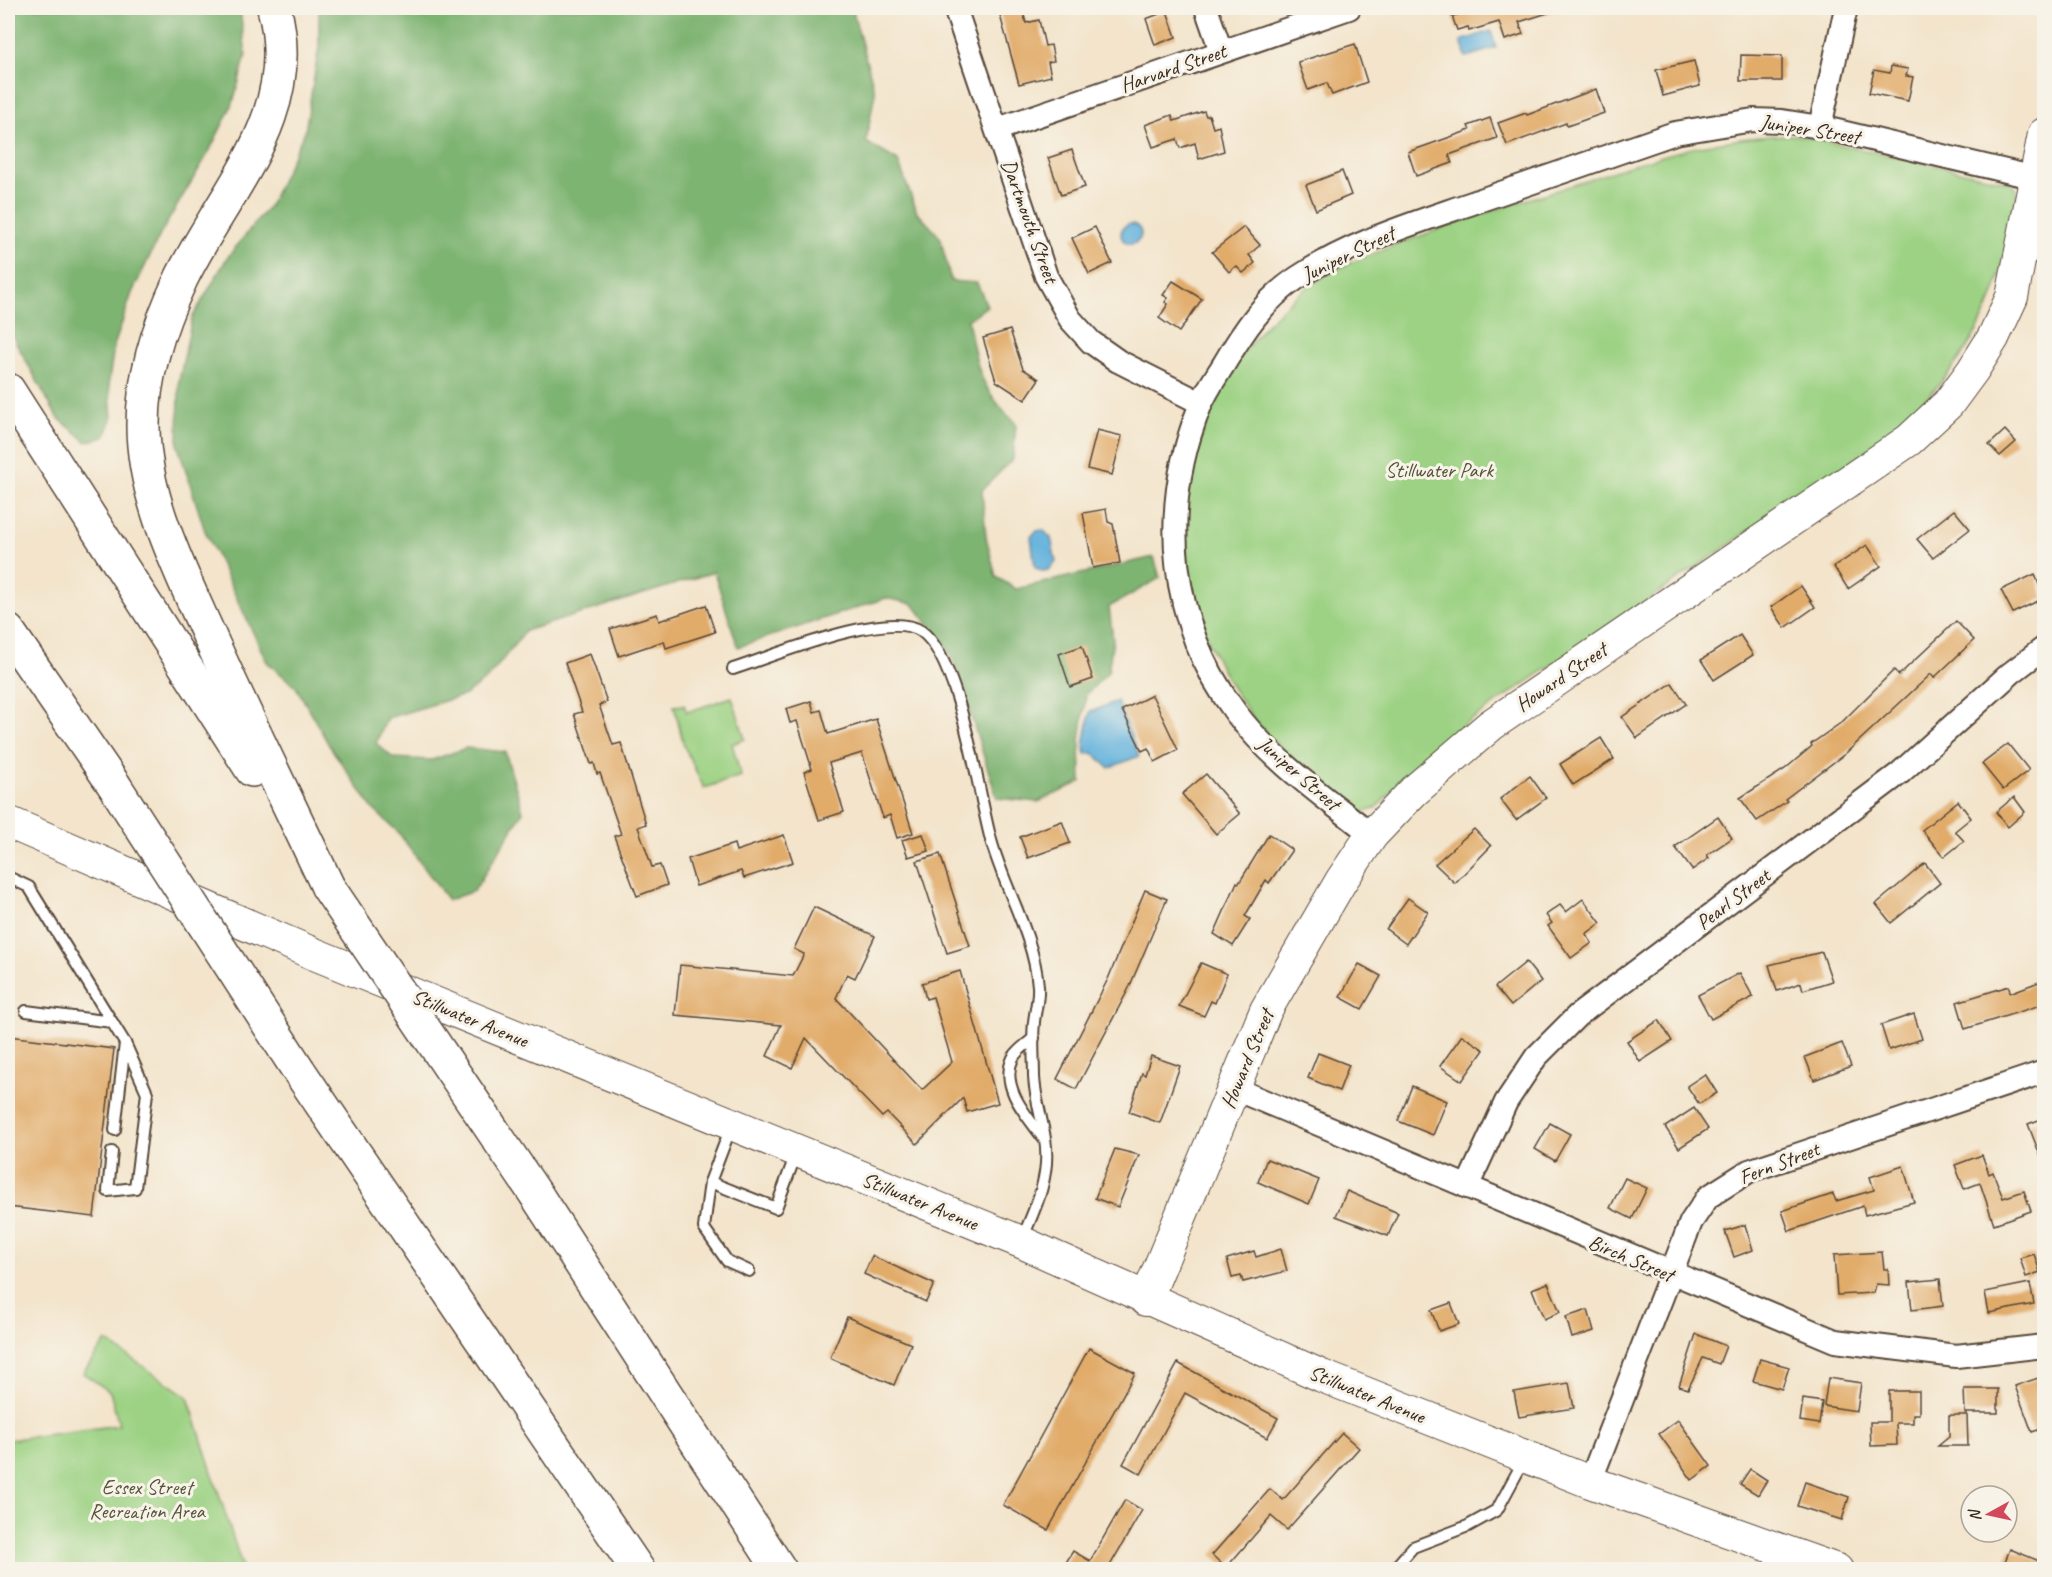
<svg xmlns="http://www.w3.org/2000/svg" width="2052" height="1577" font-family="Caveat,sans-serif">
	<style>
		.green { fill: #9dd284; stroke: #6c7e51; stroke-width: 1.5 }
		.forest { fill: #7eb472; stroke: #5c6f48; stroke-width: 1.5 }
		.water { fill: #63b2dd; stroke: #4f6e7e; stroke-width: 1.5 }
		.building { fill: #e1ab69 }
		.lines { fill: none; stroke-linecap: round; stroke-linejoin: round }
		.lane-casing { stroke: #574638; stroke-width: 14 }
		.street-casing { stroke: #574638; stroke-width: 26 }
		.secondary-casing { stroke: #574638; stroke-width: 34 }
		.highway-casing { stroke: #574638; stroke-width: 36 }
		.lane { stroke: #fff; stroke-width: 10 }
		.street { stroke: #fff; stroke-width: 22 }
		.secondary { stroke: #fff; stroke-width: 32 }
		.highway { stroke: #fff; stroke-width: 33 }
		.highway-bridge-casing { stroke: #574638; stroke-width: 36; stroke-linecap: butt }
		.highway-bridge { stroke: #fff; stroke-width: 33 }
		.labels { text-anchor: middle; stroke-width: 6; stroke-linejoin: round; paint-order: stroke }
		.street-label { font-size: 21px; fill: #3b2a1e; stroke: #f7f3e8 }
		.park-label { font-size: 21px; fill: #545438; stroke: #f7f3e8 }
	</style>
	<rect width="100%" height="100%" fill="#f7f3e8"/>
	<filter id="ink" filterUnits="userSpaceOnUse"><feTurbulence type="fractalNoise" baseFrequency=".0167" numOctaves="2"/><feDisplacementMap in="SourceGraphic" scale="12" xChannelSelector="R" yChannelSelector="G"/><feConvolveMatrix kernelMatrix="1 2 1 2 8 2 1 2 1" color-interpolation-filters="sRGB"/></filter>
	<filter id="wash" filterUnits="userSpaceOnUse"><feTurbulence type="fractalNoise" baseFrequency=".008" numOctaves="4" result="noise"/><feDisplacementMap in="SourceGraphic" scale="24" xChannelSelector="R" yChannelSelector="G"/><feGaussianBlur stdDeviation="1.35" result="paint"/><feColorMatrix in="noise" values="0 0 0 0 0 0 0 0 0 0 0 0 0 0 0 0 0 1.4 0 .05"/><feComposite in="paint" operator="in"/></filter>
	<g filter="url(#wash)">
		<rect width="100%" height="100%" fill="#f3e4cb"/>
		<!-- green -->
		<g class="green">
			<path d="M1796 135 2009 182 2015 187 2017 194C2012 219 2008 246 2001 271 1981 346 1932 399 1874 446L1461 727 1423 758 1376 808 1362 813C1322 782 1276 751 1247 710 1210 658 1183 592 1185 528 1188 432 1236 337 1315 282 1341 265 1370 255 1399 244 1449 225 1500 208 1551 192 1637 164 1703 136 1796 135Z"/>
			<polygon points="732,697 745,739 732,744 741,776 704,788 684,746 674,706 684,705 687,712"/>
			<polygon points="106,1341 188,1397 243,1569 8,1569 8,1440 119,1425 110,1392 83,1373"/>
		</g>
		<!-- forest -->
		<g class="forest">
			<polygon points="8,8 239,8 240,10 246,55 233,103 209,152 162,231 132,293 114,346 109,381 112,419 105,437 87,442 57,417 8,328"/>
			<path d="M319 8H852L875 92 866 142 898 161 917 212 940 237 951 281 977 283 987 306 968 320C978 371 979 387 1016 424L1013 459 982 490 986 537 996 577 1016 589 1154 557 1160 578 1109 607 1113 640 1108 672 1086 695 1080 741 1081 782 1038 802 997 798 952 656 913 604 886 598 738 647 714 572 525 631 489 677 465 695 387 718 376 743 393 758 432 760 466 748 505 752 523 812 474 891 448 900 398 832 373 809 329 745 296 687 267 662 205 531 178 446 179 381 192 318 227 258 269 206 305 131 319 47Z"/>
		</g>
		<!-- water -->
		<g class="water">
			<polygon points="1491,31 1496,48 1466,57 1461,41"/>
			<circle cx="1131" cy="234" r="10"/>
			<polygon points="1043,530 1051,538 1056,562 1049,570 1042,571 1035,567 1031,537 1036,531"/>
			<polygon points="1117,701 1139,756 1109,768 1093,753 1086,754 1084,745 1090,712"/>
		</g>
		<g id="blocks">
			<!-- building -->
			<g class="building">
				<polygon points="998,8 1022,8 1026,23 1039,20 1045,46 1051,45 1054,61 1048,62 1051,76 1019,84"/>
				<polygon points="1455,8 1553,8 1554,11 1519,22 1523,34 1505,40 1499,22 1469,31 1468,27 1457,30 1452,16 1457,15"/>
				<polygon points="1167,11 1176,37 1155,45 1146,19"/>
				<polygon points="1355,44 1367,82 1332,95 1327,83 1308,90 1298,62"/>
				<polygon points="1741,55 1782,56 1782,81 1740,81"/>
				<polygon points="1694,61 1700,86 1663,96 1656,70"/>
				<polygon points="1891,66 1908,69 1906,76 1913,77 1908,101 1869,93 1874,70 1890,73"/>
				<polygon points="1596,89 1604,113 1567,126 1566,123 1507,145 1498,123 1526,113 1527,115"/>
				<polygon points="1204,111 1206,116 1209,115 1213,128 1219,126 1224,151 1199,159 1195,143 1180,148 1177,139 1153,147 1145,125 1172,115 1174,121"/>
				<polygon points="1490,118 1497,138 1449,155 1452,163 1416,176 1408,152 1470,130 1468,126"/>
				<polygon points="1072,150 1085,187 1061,195 1048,158"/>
				<polygon points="1342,171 1351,195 1316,210 1306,185"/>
				<polygon points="1095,227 1112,263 1089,274 1072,238"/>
				<polygon points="1244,227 1260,245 1249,255 1255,263 1243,273 1236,266 1229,272 1212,252"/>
				<polygon points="1173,281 1202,299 1179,332 1159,318 1168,304 1165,302 1168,298 1163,295"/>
				<polygon points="1010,330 1023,369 1039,379 1025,400 996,381 983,338"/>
				<polygon points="1097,430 1122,436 1112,475 1087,469"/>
				<polygon points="2005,430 2016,442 2000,456 1989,445"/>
				<polygon points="1106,509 1108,522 1113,524 1120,563 1093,568 1083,513"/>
				<polygon points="1954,510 1970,529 1933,558 1917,539"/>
				<polygon points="1867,545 1881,566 1848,589 1834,567"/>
				<polygon points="2035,574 2044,598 2013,613 2001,590"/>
				<polygon points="1801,586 1815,607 1785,628 1771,607"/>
				<polygon points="706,605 715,632 666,648 664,641 619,656 610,629 657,614 659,621"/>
				<polygon points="1956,621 1974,640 1934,678 1931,674 1846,753 1785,799 1787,801 1757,821 1740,798 1785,769 1812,746 1811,744 1842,722 1894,670 1899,675"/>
				<polygon points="1740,635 1753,655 1714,680 1701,660"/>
				<polygon points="1082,646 1093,679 1070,687 1059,654"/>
				<polygon points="590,654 607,702 599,705 613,745 621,743 646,824 638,827 652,867 660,865 667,885 637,896 614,836 621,834 600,773 597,774 594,763 591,764 574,714 582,712 565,663"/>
				<polygon points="1672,683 1686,704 1637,738 1622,717"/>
				<polygon points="1152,695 1178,750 1155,762 1148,748 1142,751 1122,710"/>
				<polygon points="811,701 814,712 821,710 828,734 876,719 913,833 897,838 890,815 883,818 862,753 829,763 844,812 819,820 804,772 812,769 797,721 790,723 786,709"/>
				<polygon points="1601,738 1614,759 1573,785 1560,764"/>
				<polygon points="2008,744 2029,770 2003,790 1982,764"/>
				<polygon points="1206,774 1240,814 1216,834 1182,794"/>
				<polygon points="1530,776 1546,798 1516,820 1500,799"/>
				<polygon points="2014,797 2025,812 2008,827 1996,812"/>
				<polygon points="1958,801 1971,818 1955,831 1964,841 1944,857 1922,830"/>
				<polygon points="1718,817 1732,838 1707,855 1709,858 1692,870 1675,847"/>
				<polygon points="1062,821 1070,843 1028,858 1020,837"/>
				<polygon points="1474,829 1491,846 1455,883 1435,864"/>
				<polygon points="923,834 929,851 908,857 902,840"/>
				<polygon points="1269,834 1292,850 1269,883 1266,880 1245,916 1250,919 1233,946 1214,934 1237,882 1239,883"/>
				<polygon points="784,835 793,862 744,878 741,871 696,886 688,859 734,844 736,851"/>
				<polygon points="940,854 970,946 947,953 917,861"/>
				<polygon points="1925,863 1940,883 1891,923 1876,904"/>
				<polygon points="1145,890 1167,899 1129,988 1076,1089 1057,1079 1108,979"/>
				<polygon points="1408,898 1428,912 1406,944 1386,929"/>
				<polygon points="1583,899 1601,923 1586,934 1592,943 1571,958 1548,926 1552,923 1546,915 1560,905 1566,912"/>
				<polygon points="814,907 875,936 855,978 847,974 836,998 922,1090 952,1062 933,997 926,999 922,983 960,971 998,1103 967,1112 963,1098 917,1144 887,1113 882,1117 806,1038 792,1068 767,1056 781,1025 675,1015 680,965 793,976 804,954 794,949"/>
				<polygon points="1822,952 1832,981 1803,990 1801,983 1777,991 1769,965"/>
				<polygon points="1526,962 1541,981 1511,1006 1495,987"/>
				<polygon points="1201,963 1227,974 1215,1003 1211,1001 1204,1016 1179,1006"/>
				<polygon points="1359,964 1381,976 1362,1009 1340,997"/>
				<polygon points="1740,973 1753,997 1711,1019 1698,995"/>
				<polygon points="2044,980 2044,1004 1965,1029 1957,1002 2009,986 2010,993"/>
				<polygon points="1914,1014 1922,1039 1889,1050 1881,1025"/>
				<polygon points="1659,1020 1672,1041 1640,1062 1627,1041"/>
				<polygon points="1462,1035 1484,1050 1462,1081 1440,1066"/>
				<polygon points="8,1036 114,1049 94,1217 8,1207"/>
				<polygon points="1842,1043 1851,1066 1814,1080 1805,1057"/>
				<polygon points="1318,1053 1349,1065 1339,1091 1308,1078"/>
				<polygon points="1151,1056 1180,1066 1160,1123 1129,1112 1142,1073 1145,1075"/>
				<polygon points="1705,1074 1717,1093 1699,1104 1687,1086"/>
				<polygon points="1412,1086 1447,1101 1433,1135 1398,1121"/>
				<polygon points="1694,1108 1708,1129 1679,1148 1665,1127"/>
				<polygon points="2044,1118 2044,1163 2043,1163 2028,1124"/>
				<polygon points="1550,1123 1570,1134 1555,1161 1535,1149"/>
				<polygon points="1115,1149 1139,1155 1118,1207 1095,1198"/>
				<polygon points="1982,1155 1989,1174 1993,1172 2003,1198 2024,1191 2031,1211 1994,1224 1980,1183 1964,1189 1955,1165"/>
				<polygon points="1267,1159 1319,1180 1309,1204 1258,1182"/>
				<polygon points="1903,1166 1914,1202 1865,1215 1863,1206 1789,1231 1782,1211 1833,1194 1836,1201 1874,1190 1870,1177"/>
				<polygon points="1625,1178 1647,1188 1632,1219 1610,1208"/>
				<polygon points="1347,1191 1398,1213 1388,1236 1336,1216"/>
				<polygon points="1745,1225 1753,1250 1734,1257 1725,1231"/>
				<polygon points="1281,1249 1287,1271 1243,1282 1241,1276 1232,1278 1227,1259 1254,1251 1256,1257"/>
				<polygon points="1882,1252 1884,1269 1888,1269 1889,1285 1876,1284 1874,1293 1837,1295 1834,1255"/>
				<polygon points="2034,1254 2040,1272 2026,1277 2020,1258"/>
				<polygon points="872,1256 934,1284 926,1302 864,1274"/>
				<polygon points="1940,1279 1943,1306 1912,1310 1909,1282"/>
				<polygon points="1548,1283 1560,1312 1544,1319 1532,1289"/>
				<polygon points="2030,1283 2034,1304 1989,1313 1985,1292"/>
				<polygon points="1451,1303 1459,1324 1439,1331 1431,1310"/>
				<polygon points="1588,1310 1594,1331 1572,1338 1566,1317"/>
				<polygon points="847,1317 911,1344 894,1385 830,1358"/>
				<polygon points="1696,1334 1726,1346 1719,1364 1703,1358 1688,1389 1679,1386"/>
				<polygon points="1089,1348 1135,1373 1048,1530 1003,1505"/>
				<polygon points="1760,1359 1789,1367 1782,1389 1753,1381"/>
				<polygon points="1178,1363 1278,1418 1267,1438 1185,1393 1141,1474 1123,1464"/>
				<polygon points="2044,1376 2044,1428 2032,1432 2015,1386"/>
				<polygon points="1828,1378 1861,1383 1857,1411 1824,1406"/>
				<polygon points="1569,1383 1574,1408 1519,1417 1514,1392"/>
				<polygon points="1964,1389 1998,1389 1998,1413 1965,1413"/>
				<polygon points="1889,1391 1919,1391 1919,1414 1913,1414 1913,1423 1896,1423 1897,1445 1871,1446 1870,1422 1889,1422"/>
				<polygon points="1803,1399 1822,1402 1819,1424 1800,1421"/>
				<polygon points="1949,1415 1967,1415 1968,1446 1938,1446 1949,1437"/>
				<polygon points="1678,1420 1711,1466 1692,1480 1659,1434"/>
				<polygon points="1342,1433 1359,1448 1287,1530 1271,1516 1226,1568 1212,1555 1270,1489 1283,1500"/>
				<polygon points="1750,1469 1767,1480 1758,1495 1740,1484"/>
				<polygon points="1805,1482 1849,1497 1842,1520 1797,1506"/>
				<polygon points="1125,1500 1142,1510 1108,1569 1062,1569 1073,1551 1090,1561"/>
				<polygon points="2010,1549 2044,1563 2044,1569 2002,1569"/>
			</g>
		</g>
	</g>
	<g filter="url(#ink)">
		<use href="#blocks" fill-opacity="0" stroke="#574638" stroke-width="1.5"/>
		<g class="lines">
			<!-- lane casing -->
			<g class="lane-casing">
				<g id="lane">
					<path d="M733 669C771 657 887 608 921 631 960 658 978 793 991 840 1004 888 1034 935 1038 986 1039 998 1035 1011 1034 1022 1032 1040 1034 1059 1034 1077 1035 1098 1042 1118 1045 1139 1051 1175 1036 1207 1022 1239"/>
					<polyline points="8,877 29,887 112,1022 26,1011"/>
					<polyline points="112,1022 125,1043"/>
					<path d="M1034 1038C1027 1044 1017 1050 1013 1058 999 1087 1028 1117 1044 1139"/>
					<polyline points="731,1127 710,1182 776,1208 796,1154"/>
					<polyline points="112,1152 108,1191 135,1188 147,1093 125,1043 115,1130"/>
					<polyline points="710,1182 704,1228 727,1261 749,1271"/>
					<polyline points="1393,1570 1413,1547 1468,1526 1497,1510 1524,1460"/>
				</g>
			</g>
			<!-- street casing -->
			<g class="street-casing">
				<g id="street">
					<polyline points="955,8 1046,276 1070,319 1091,342 1118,361 1201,403"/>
					<polyline points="1206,8 1221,51"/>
					<polyline points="1820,127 1846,8"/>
					<polyline points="998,129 1349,8"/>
					<path d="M1372 835C1325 797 1273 762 1236 713 1168 622 1159 509 1200 406 1206 391 1216 377 1224 364 1244 330 1264 300 1297 278 1351 242 1415 223 1475 202 1542 179 1608 156 1675 133L1753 120 1782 121 1820 127 2044 180"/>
					<polyline points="1235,1089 1835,1341 1956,1356 2044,1346"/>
					<polyline points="1467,1187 1506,1102 1536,1057 1577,1016 1900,773 2011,673 2044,648"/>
					<polyline points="1590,1482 1691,1222 1708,1197 1749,1171 2044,1072"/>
				</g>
			</g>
			<!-- secondary casing -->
			<g class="secondary-casing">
				<g id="secondary">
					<polyline points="8,822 312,953 1021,1242 1322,1376 1590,1482 1837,1570"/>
					<polyline points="1146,1300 1266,1010 1341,881 1372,835 1414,791 1491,725 1909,440 1948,404 1973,370 1993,338 2012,297 2044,134"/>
				</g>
			</g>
			<!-- highway casing -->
			<g class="highway-casing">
				<g id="highway">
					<path d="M274 8C303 116 224 190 181 279 159 325 143 373 143 425 143 497 179 568 208 633 246 718 288 802 328 887"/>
					<polyline points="8,390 252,770"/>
					<polyline points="8,631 114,785"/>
					<polyline points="299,1071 638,1570"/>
					<polyline points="537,1196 780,1570"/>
				</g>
			</g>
			<!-- lane -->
			<use href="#lane" class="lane"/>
			<!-- street -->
			<use href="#street" class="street"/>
			<!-- secondary -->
			<use href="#secondary" class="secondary"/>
			<!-- highway -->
			<use href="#highway" class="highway"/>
			<!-- highway-bridge casing -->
			<g class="highway-bridge-casing">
				<g id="highway-bridge">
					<polyline points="114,785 299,1071"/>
					<polyline points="328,887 537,1196"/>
				</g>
			</g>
			<!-- highway-bridge -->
			<use href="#highway-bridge" class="highway-bridge"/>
		</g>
	</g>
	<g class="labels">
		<!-- street labels -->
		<g class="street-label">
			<text transform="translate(1173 68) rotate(-19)" y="7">Harvard Street</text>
			<text transform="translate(1810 129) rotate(9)" y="7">Juniper Street</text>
			<text transform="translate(1030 221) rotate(70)" y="7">Dartmouth Street</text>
			<text transform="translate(1348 254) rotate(-26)" y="7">Juniper Street</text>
			<text transform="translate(1561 677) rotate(-34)" y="7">Howard Street</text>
			<text transform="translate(1299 773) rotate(41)" y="7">Juniper Street</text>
			<text transform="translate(1733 899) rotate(-37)" y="7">Pearl Street</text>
			<text transform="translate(470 1018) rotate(22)" y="7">Stillwater Avenue</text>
			<text transform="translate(1247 1059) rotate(-67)" y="7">Howard Street</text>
			<text transform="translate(1779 1163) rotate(-21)" y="7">Fern Street</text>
			<text transform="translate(920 1201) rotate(22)" y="7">Stillwater Avenue</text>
			<text transform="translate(1631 1258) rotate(23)" y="7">Birch Street</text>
			<text transform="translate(1367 1394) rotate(22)" y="7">Stillwater Avenue</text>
		</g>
		<!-- park labels -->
		<g class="park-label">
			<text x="1439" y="477">Stillwater Park</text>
			<text x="147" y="1494">Essex Street<tspan x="147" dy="24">Recreation Area</tspan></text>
		</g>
	</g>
	<!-- margin -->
	<rect width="2052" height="1577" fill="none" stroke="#f7f3e8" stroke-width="30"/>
	<!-- north arrow -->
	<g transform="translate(1989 1514) rotate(262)"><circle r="28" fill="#f7f3e8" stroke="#aca397" stroke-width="1.5"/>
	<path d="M0-4.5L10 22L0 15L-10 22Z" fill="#d1495b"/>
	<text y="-9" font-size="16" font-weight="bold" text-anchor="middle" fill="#3b2a1e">N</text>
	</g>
</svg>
